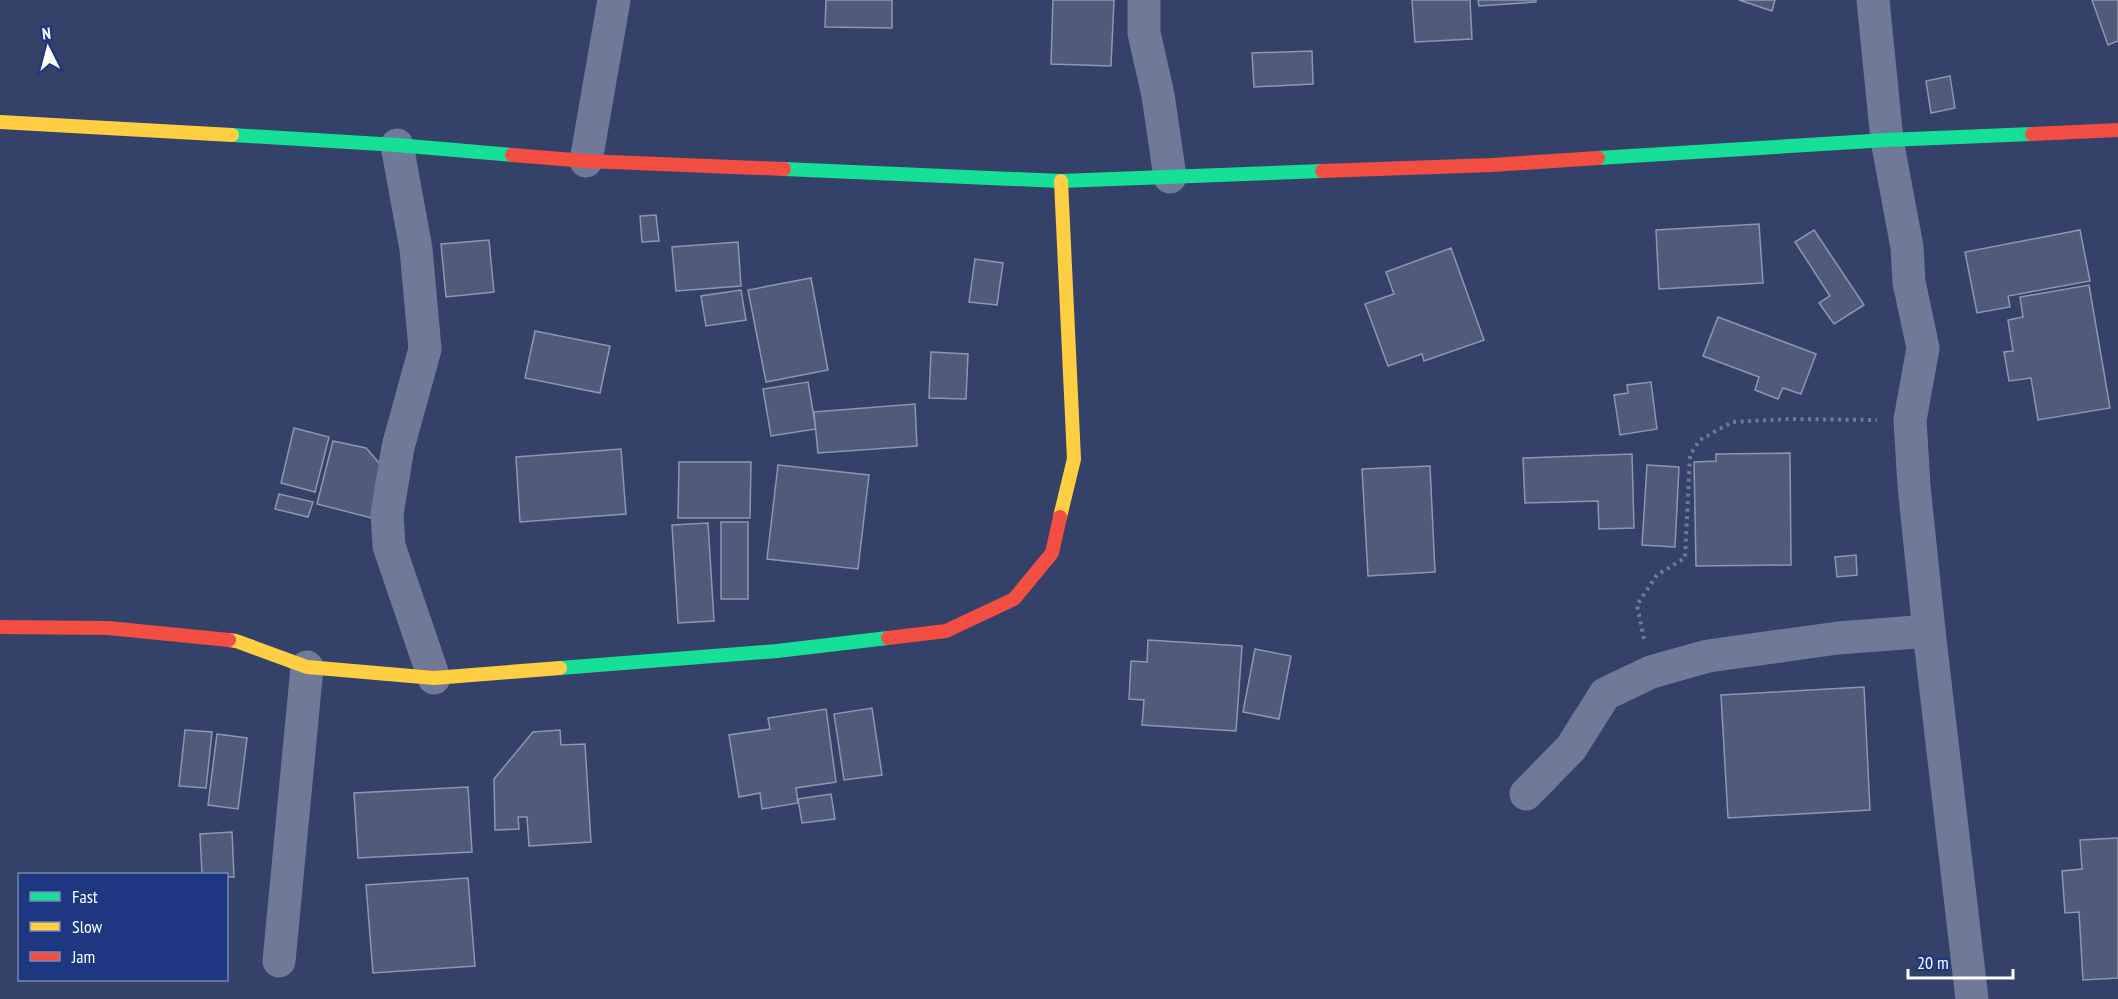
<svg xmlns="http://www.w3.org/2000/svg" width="2118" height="999" font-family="'PT Sans Narrow',sans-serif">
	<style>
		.building { fill: #505b7c; stroke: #8e96af; stroke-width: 1.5 }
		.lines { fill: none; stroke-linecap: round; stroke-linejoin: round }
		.path { stroke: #707998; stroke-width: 4; stroke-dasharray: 3 4.5; stroke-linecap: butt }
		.street { stroke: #707998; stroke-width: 33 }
		.fast { stroke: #16e098; stroke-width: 14 }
		.slow { stroke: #ffcf43; stroke-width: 14 }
		.jam { stroke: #f24e42; stroke-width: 14 }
	</style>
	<rect width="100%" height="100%" fill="#34426a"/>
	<!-- building -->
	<g class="building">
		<polygon points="826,0 892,0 892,28 825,27"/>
		<polygon points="1053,0 1114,0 1111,66 1051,64"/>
		<polygon points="1412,0 1470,0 1472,39 1415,42"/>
		<polygon points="1478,0 1536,0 1536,2 1479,6"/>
		<polygon points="1739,0 1775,0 1772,11"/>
		<polygon points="2092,0 2118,0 2118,41 2108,45"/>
		<polygon points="1312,51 1313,84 1254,87 1252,53"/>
		<polygon points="1950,76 1955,108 1931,113 1926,81"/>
		<polygon points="656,215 659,241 642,242 640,216"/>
		<polygon points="1759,224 1763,283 1659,289 1656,230"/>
		<polygon points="1814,230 1864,305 1834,324 1819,303 1830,296 1795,242"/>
		<polygon points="2080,230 2090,281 2008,296 2010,307 1977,313 1965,252"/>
		<polygon points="489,240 494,292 446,297 441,244"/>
		<polygon points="738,242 741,286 676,291 672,247"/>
		<polygon points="1451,248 1484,340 1424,361 1422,354 1388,366 1365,304 1394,294 1386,272"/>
		<polygon points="975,259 1003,263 997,305 969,302"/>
		<polygon points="811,278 828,370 766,382 748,290"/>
		<polygon points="2089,285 2110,408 2038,420 2031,378 2009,381 2004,352 2013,351 2008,320 2023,317 2020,297"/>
		<polygon points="741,290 746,320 706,326 701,296"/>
		<polygon points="1718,317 1816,354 1801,394 1783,388 1778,399 1755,390 1759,377 1703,356"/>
		<polygon points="535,331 610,346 600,393 525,378"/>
		<polygon points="931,352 968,354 966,399 929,398"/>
		<polygon points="808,382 816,429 771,436 763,389"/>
		<polygon points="1651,382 1657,429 1620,435 1614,395 1628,393 1627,385"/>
		<polygon points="915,404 917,446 818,453 814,412"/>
		<polygon points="294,428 329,437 315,492 281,483"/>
		<polygon points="333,441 366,448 380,464 372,518 317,504"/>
		<polygon points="621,449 626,514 520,522 516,457"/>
		<polygon points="1790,453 1791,565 1696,566 1694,462 1716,461 1716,454"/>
		<polygon points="1632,454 1634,528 1599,529 1598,501 1525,503 1523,458"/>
		<polygon points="679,462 751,462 750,518 678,518"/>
		<polygon points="778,465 869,475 858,569 767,559"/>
		<polygon points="1647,465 1679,467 1675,547 1642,545"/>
		<polygon points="1430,466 1435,572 1368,576 1362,469"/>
		<polygon points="279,494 313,502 308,517 275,509"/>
		<rect x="721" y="522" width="27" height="77"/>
		<polygon points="708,523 714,621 678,623 672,525"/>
		<polygon points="1856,555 1857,575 1837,577 1835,557"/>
		<polygon points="1148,640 1242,646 1236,731 1142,725 1144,700 1129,699 1131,661 1147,662"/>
		<polygon points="1255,649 1291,656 1279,719 1243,712"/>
		<polygon points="1864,687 1870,810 1728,818 1721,695"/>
		<polygon points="872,708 882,775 844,780 834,714"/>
		<polygon points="826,709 836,782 796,788 798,803 762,809 760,793 739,797 729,735 770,729 768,718"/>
		<polygon points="185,730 212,732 206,788 179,786"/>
		<polygon points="560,730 561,745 585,744 591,842 529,846 527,817 518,817 519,829 495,830 494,779 533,732"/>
		<polygon points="217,734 247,738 238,809 208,805"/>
		<polygon points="468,787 472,852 358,858 354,793"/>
		<polygon points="831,794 835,819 802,823 798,799"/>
		<polygon points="232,832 234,877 226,877 226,874 202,874 200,834"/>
		<polygon points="2118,838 2118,978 2083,980 2079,912 2065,913 2062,871 2082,869 2080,840"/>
		<polygon points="468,878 475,966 373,973 366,885"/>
	</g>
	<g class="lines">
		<!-- path -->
		<polyline class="path" points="1644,639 1637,605 1657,575 1685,558 1690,455 1700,440 1732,422 1789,419 1877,420"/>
		<!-- street -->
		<g class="street">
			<polyline points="1144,0 1144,33 1158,95 1170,177"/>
			<polyline points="1873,0 1887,140 1907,247 1909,282 1923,348 1910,420 1914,486 1929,631 1972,999"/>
			<polyline points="397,145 416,249 425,349 398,447 387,514 389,546 434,678"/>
			<polyline points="586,161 614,0"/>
			<polyline points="1526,794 1571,748 1605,694 1651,672 1708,656 1838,638 1929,631"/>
			<polyline points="279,961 307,667"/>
		</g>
		<!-- fast -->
		<g class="fast">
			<polyline points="232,135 397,145 512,155"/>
			<polyline points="1598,158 1887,140 2032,134"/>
			<polyline points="784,169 1061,181 1322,171"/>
			<polyline points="560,668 777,651 888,638"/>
		</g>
		<!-- slow -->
		<g class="slow">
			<polyline points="0,122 232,135"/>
			<polyline points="1060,517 1074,459 1061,181"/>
			<polyline points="229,640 236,641 307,667 434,678 560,668"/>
		</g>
		<!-- jam -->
		<g class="jam">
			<polyline points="2032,134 2118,130"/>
			<polyline points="512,155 586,161 784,169"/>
			<polyline points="1322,171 1492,165 1598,158"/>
			<polyline points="0,627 108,628 229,640"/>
			<polyline points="888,638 946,631 1014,599 1052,553 1060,517"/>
		</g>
	</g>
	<!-- legend -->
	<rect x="18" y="873" width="210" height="108" fill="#1d3781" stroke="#7787b3" stroke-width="1.5"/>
	<rect x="30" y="892" width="30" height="9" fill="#16e098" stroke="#7787b3" stroke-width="1.5"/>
	<text x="72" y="903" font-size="18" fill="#ffffff">Fast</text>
	<rect x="30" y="922" width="30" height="9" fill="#ffcf43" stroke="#7787b3" stroke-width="1.5"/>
	<text x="72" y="933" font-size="18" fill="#ffffff">Slow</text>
	<rect x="30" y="952" width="30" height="9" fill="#f24e42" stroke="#7787b3" stroke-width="1.5"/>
	<text x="72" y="963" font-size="18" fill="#ffffff">Jam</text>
	<!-- north arrow -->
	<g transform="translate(48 48) rotate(354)" stroke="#1d3781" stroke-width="4.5" paint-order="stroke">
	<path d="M0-4.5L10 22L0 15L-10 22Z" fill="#ffffff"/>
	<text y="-9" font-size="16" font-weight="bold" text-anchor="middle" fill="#ffffff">N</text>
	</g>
	<!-- scale -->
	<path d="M1908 969v9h105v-9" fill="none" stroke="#ffffff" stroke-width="3"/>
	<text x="1917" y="969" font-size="18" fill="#ffffff" stroke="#1d3781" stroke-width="4.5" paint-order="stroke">20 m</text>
</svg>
